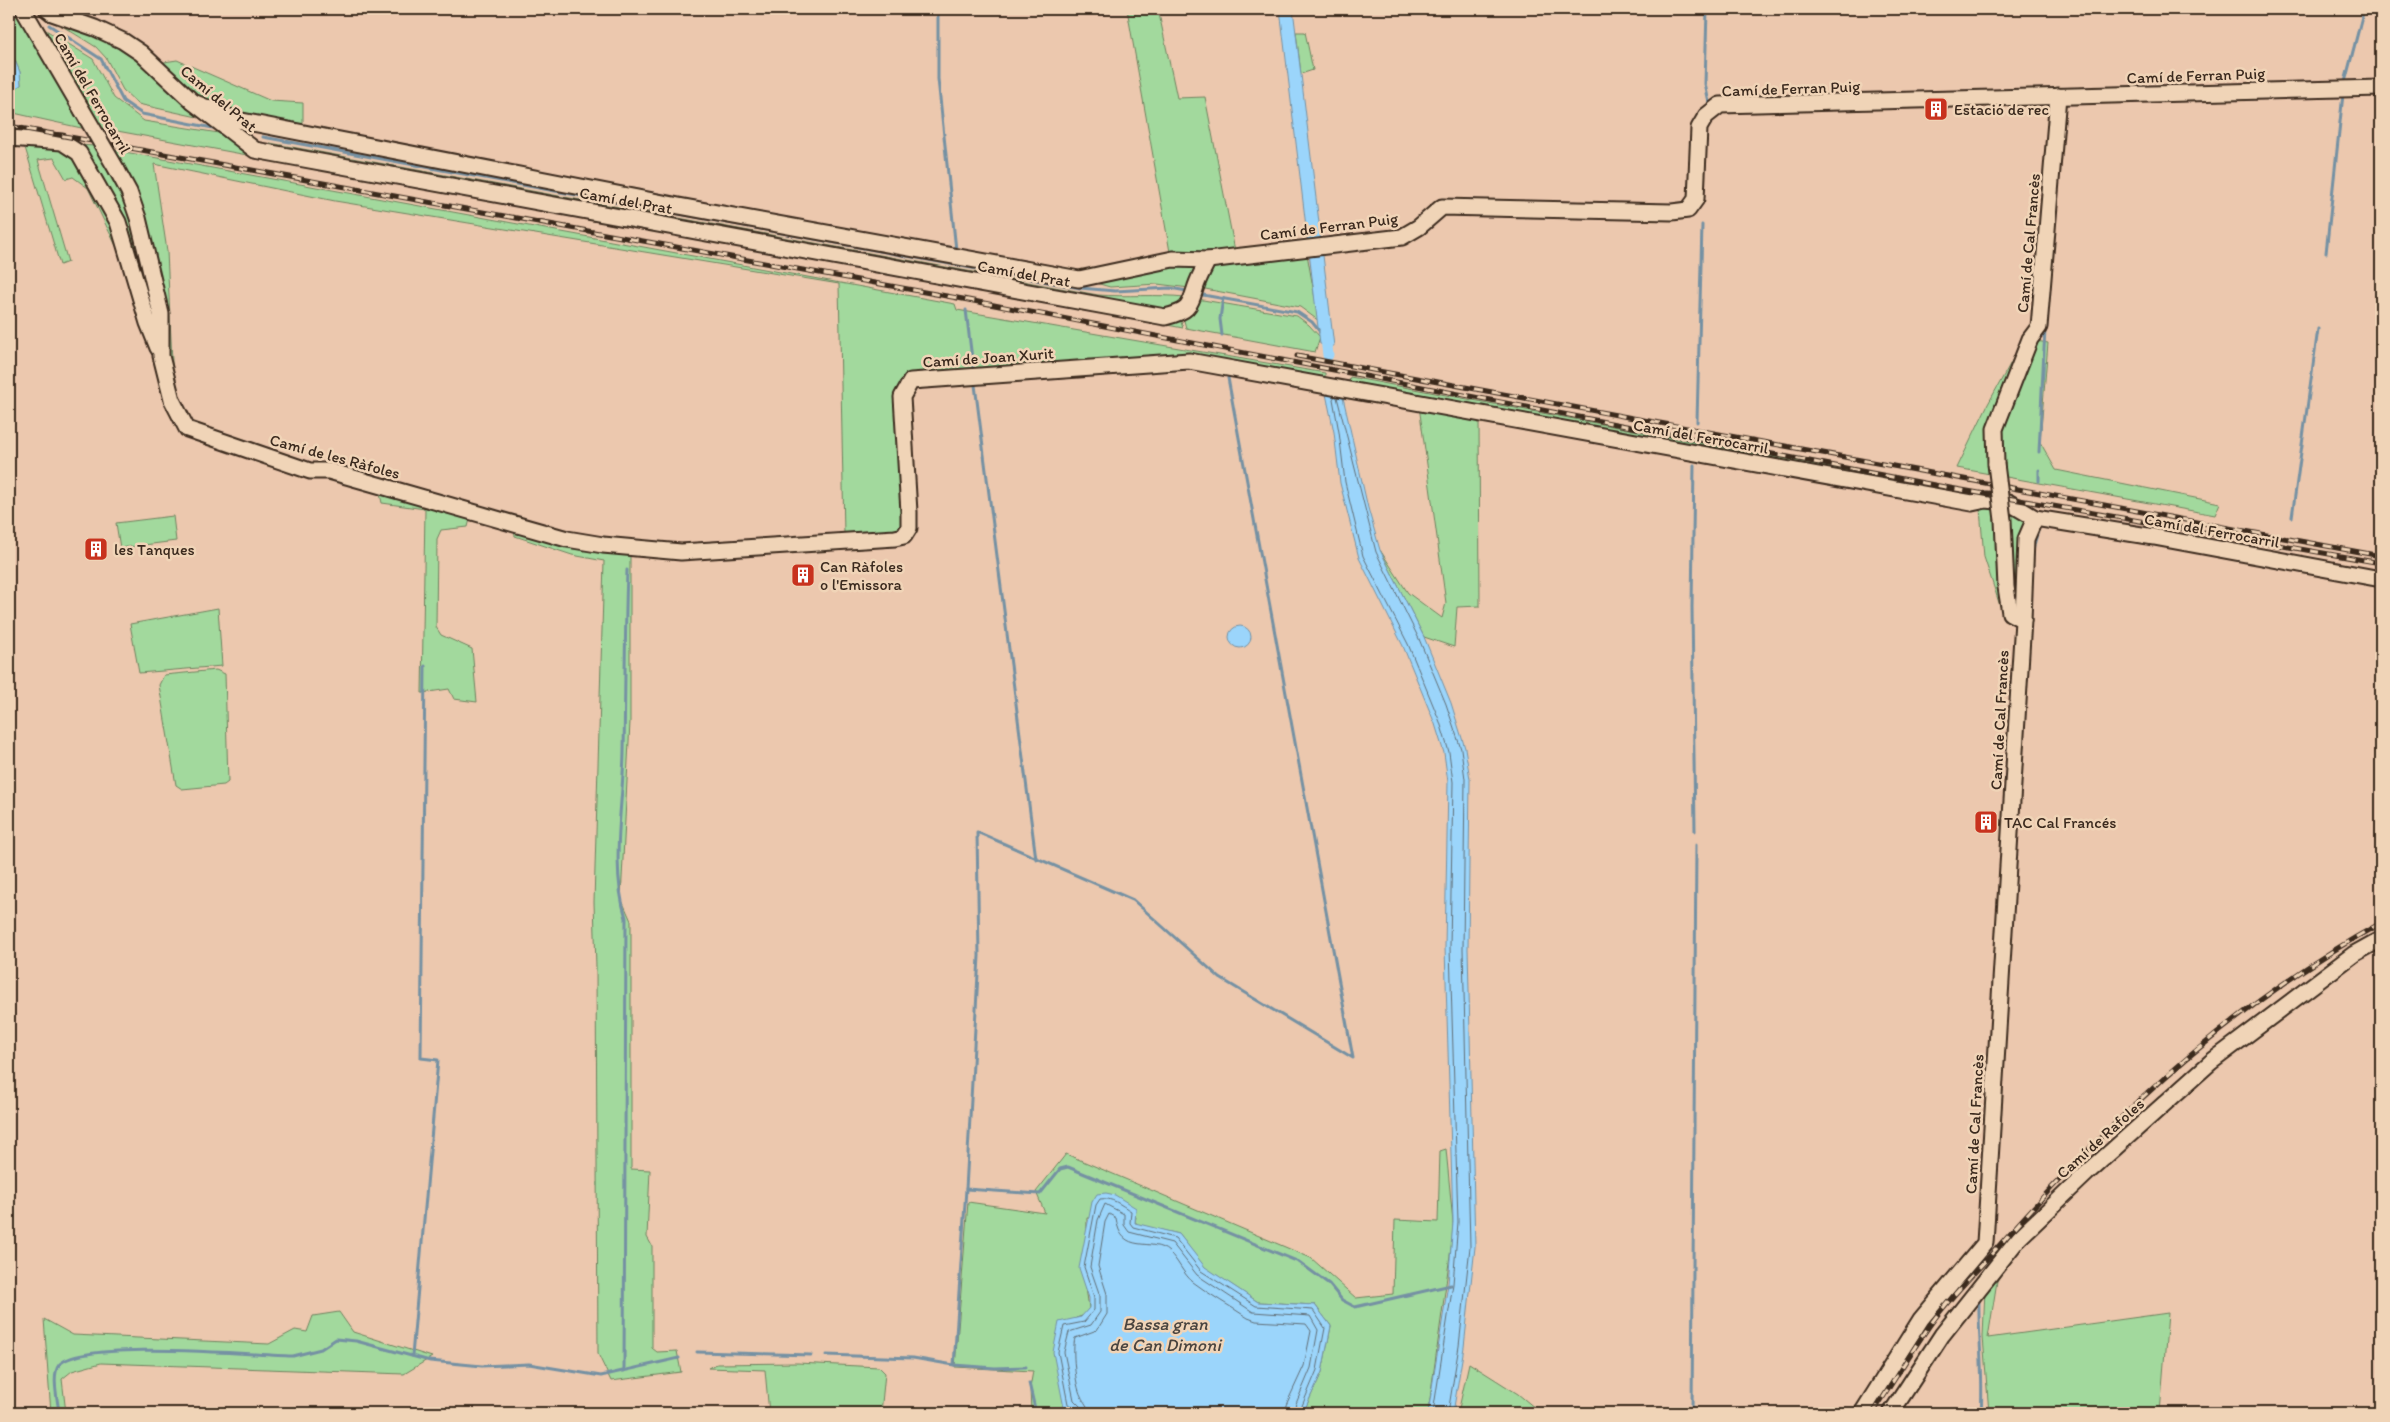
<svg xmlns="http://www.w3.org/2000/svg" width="2390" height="1422" font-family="Itim,sans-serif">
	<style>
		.green { fill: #a2d99d; stroke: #6e825e }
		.water { fill: #9bd5fb; stroke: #7591a3 }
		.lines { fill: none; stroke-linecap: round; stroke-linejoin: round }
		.shore { stroke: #616e76; stroke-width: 1 }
		.stream { stroke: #7591a3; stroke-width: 3 }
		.canal { stroke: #9bd5fb; stroke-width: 11 }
		.minor-casing { stroke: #3b2a1e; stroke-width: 19 }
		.minor { stroke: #f0d4b7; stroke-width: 15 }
		.rail-casing { stroke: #3b2a1e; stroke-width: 5 }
		.rail { stroke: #f0d4b7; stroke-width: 3; stroke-dasharray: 9; stroke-linecap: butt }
		.minor-bridge-casing { stroke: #3b2a1e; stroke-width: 19; stroke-linecap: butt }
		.minor-bridge { stroke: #f0d4b7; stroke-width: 15 }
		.labels { text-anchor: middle; stroke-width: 5; stroke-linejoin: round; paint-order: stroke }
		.street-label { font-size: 16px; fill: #3b2a1e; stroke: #f0d4b7 }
		.poi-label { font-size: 16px; fill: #3b2a1e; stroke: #f0d4b7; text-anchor: start }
		.water-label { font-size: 18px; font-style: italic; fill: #49443f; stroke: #f0d4b7 }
	</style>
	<rect width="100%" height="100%" fill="#ecc8ae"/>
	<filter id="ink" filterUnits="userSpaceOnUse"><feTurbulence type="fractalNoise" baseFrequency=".02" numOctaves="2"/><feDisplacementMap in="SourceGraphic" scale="10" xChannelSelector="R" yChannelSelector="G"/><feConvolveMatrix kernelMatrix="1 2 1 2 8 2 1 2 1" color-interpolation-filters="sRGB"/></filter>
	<g filter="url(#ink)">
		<!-- green -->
		<g class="green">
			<polygon points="9,9 17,9 86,129 9,112 9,92 21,85 20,72 9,47"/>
			<polygon points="1127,9 1158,9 1177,98 1205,97 1235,251 1170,252"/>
			<polygon points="58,18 136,53 211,120 138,104 123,90 106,58 96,47 59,24"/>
			<path d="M36 24 93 59 114 98 144 121 231 135 252 152H289L270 143 1098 295C1127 297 1156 294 1185 297L1181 322 1183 328 101 128Z"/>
			<polygon points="1296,32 1305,32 1313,70 1301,74"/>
			<polygon points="177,60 271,101 303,103 303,129 236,117 209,105 158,63"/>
			<polygon points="24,144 69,151 104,203 126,256 118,250 88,188 73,177 66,179 54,158 38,160 68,262 60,265"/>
			<polygon points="79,145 95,146 123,190 136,224 153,312 151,314"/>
			<path d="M114 150 955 304 957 310 1325 373V380L1186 357 908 376 896 389 900 408 906 525 893 536 844 534 839 284 335 201 154 164 167 251 172 362 175 395C159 313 161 222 114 150Z"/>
			<polygon points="1307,254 1319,321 1300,307 1200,288 1213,264"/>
			<polygon points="1171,264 1196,265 1190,288 1157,284 1110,287 1096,283"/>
			<polygon points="1197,299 1297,316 1309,325 1320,337 1315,352 1186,328 1183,317"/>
			<polygon points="2024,339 2048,343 2040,442 2056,470 2220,503 2215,515 1957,468 1988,404"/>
			<polygon points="1350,377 1371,381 1980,495 1966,499 1348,385"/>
			<polygon points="1419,406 1479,417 1480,606 1457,607 1454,647 1424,637 1380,550 1408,593 1442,618 1446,603"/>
			<polygon points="380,494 470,519 468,527 441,530 437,539 436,627 441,635 472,649 477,702 454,699 449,689 422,693 425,509 382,503"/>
			<polygon points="1995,504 2005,610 2004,618 1984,557 1980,509"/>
			<polygon points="2004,506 2025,516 2018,597 2016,598 2010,588"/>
			<polygon points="173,516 176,541 120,548 116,523"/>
			<polygon points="514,531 630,554 630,722 621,898 631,921 631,1169 650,1170 647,1237 652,1246 652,1348 657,1352 677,1351 681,1372 611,1381 598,1354 596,967 594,902 604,561 572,555 515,536"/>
			<polygon points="218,608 222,666 139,673 130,624"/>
			<polygon points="216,670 225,674 228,782 224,785 182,789 176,785 159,685 164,675"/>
			<polygon points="1446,1149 1453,1222 1452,1241 1428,1413 1303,1413 1322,1372 1331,1326 1315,1305 1258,1302 1204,1267 1179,1234 1139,1225 1135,1222 1136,1217 1087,1218 1086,1288 1089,1308 1085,1315 1076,1318 1064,1408 1074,1413 1031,1413 1030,1388 1033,1371 955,1367 968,1202 1045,1213 1036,1192 1066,1154 1311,1258 1356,1298 1393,1294 1395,1220 1438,1222 1440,1151"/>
			<polygon points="2017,1249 1997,1281 1988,1338 2168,1313 2160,1413 1989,1413 1983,1337 1985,1289"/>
			<polygon points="339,1312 353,1332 432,1357 404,1374 101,1363 72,1371 62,1379 66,1413 51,1413 44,1319 73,1335 269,1344 295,1330 307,1332 313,1316"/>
			<polygon points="797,1363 879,1367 885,1373 881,1413 769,1413 765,1370 708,1368 717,1364"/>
			<polygon points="1469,1363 1518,1394 1541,1413 1458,1413"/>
		</g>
		<!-- water -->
		<g class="water">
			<polygon points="1280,9 1293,9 1334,346 1320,344"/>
			<polygon points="9,47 20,72 21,85 9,92"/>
			<polygon points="1325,389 1342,393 1368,508 1380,550 1424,637 1451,703 1465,748 1470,779 1468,949 1475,1247 1464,1347 1453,1413 1428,1413 1448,1284 1453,1222 1445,947 1448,782 1444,753 1435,724 1403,646 1359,558 1340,483 1334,432"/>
			<circle cx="1240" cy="637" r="11"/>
			<polygon points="1106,1193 1115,1195 1136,1208 1135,1223 1179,1234 1205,1267 1258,1302 1315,1305 1331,1326 1322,1372 1303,1413 1074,1413 1064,1408 1053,1352 1059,1322 1081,1317 1089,1308 1089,1298 1079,1268 1092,1202 1097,1194"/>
		</g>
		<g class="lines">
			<!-- shore -->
			<g class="shore">
				<polyline points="1335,396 1333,399 1339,432 1345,482 1363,556 1408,644 1440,722 1449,752 1453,782 1450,947 1458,1222 1453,1284 1433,1413"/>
				<polyline points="1337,397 1376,552 1419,639 1446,704 1461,749 1465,779 1463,949 1470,1247 1459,1346 1448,1413"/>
				<path d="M1075 1413 1074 1408 1068 1404 1058 1352 1064 1326 1084 1322 1094 1310V1297L1084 1267 1096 1205 1100 1199C1112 1197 1121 1205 1131 1211L1130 1223 1133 1227 1175 1238 1201 1271 1256 1306 1313 1310 1325 1328 1317 1370 1299 1413"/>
				<polyline points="1081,1413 1080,1406 1074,1400 1064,1352 1069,1332 1091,1325 1100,1312 1100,1296 1090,1267 1098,1220 1105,1204 1124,1214 1124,1225 1129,1232 1172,1243 1197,1275 1253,1312 1310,1316 1318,1330 1311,1368 1292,1413"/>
				<path d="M1089 1413C1088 1405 1084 1403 1081 1396 1075 1385 1072 1349 1075 1338L1097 1330 1107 1314V1294L1098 1266 1105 1222 1109 1214 1116 1218C1121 1257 1152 1236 1169 1252 1178 1260 1183 1274 1193 1282 1210 1295 1230 1306 1248 1318L1256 1321 1306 1324 1311 1331 1304 1366 1286 1405 1285 1413"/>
			</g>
			<!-- stream -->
			<g class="stream">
				<polyline points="938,9 938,79 956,250"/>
				<polyline points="1707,9 1705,84 1709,102"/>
				<polyline points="49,25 101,59 123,101 142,114 218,129"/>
				<polyline points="2345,82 2364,9"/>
				<path d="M263 137C535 187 807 240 1080 288L1115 291 1170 288 1187 291"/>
				<polyline points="2326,253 2343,94"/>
				<polyline points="1203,295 1297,312 1312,322 1320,332"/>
				<polyline points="966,310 973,367"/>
				<polyline points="1222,335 1220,319 1223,298"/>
				<polyline points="1228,378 1353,1058 1220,978 1133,900 977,832 979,956 966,1189 1040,1194 1060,1169 1068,1167 1299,1262 1329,1284 1342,1300 1355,1307 1451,1285"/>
				<polyline points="975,385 1036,859"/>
				<polyline points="1697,422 1702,225"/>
				<polyline points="2039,452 2045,329"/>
				<polyline points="1694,465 1692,607 1695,831"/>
				<polyline points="2039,470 2039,481"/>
				<polyline points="2292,517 2318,329"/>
				<polyline points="2032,564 2034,545 2039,527"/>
				<polyline points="1995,1196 2011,935"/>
				<path d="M1979 1298C1978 1336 1984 1375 1981 1413"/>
				<polyline points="697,1352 811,1355"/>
				<polyline points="826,1355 913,1358 954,1365 995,1368 1026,1367"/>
				<polyline points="412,1356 438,1060 421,1058 425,666"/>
				<polyline points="954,1365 966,1189"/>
				<path d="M624 1371C626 1220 626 1069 626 918 610 866 623 806 624 752 625 692 625 631 627 570"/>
				<polyline points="1029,1383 1036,1413"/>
				<path d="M59 1413C58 1401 51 1375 59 1365 80 1339 255 1355 293 1356L321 1349 336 1339 356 1341 430 1361 482 1366 529 1364 601 1376 679 1358"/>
				<polyline points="1692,1413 1696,845"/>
			</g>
			<!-- canal -->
			<polyline class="canal" points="1325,331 1328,355"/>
			<!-- minor casing -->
			<g class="minor-casing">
				<g id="minor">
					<polyline points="23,9 82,110"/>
					<path d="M47 9 52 13 95 28 123 41 141 53 193 102 255 150 1165 317C1189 311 1189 308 1196 286 1199 277 1204 268 1208 260"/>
					<polyline points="193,102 237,120 679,206 1079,279 1173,259 1208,260 1402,237 1419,227 1442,207 1672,212 1688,210 1696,199 1699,128 1706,116 1720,105 2381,88"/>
					<polyline points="9,138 62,142 79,153 118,222 148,323 158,348"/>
					<polyline points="117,170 129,192 138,218 161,314 161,356 172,400 187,429 310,471 329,471 567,539 603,545 681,552 895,538 904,536 909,528 909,512 902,397 911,381 1189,361 1972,503 1986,500 2008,502 2035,518 2154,537 2381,579"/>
					<polyline points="1996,464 1995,429 2030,339 2039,327 2058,96"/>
					<polyline points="2023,620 2026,539 2035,518"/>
					<polyline points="1862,1413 1921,1319 1985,1243 2023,620 2010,613 2006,587 2003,520"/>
					<polyline points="1891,1413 1942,1335 2019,1238 2087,1173 2211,1062 2354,954 2381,939"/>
				</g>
			</g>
			<!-- minor -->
			<use href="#minor" class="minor"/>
			<!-- rail casing -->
			<g class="rail-casing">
				<g id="rail">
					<polyline points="9,126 963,299 1950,488 2381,563"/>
					<polyline points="1297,356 2381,556"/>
					<path d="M1873 1413C1892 1384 1910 1353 1930 1325 1950 1297 1975 1273 1997 1248 2107 1122 2234 1003 2381 923"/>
				</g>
			</g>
			<!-- rail -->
			<use href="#rail" class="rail"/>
			<!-- minor-bridge casing -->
			<g class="minor-bridge-casing">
				<g id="minor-bridge">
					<polyline points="82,110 117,170"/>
					<polyline points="1996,464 2003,520"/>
				</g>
			</g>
			<!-- minor-bridge -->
			<use href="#minor-bridge" class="minor-bridge"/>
		</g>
	</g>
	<!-- icons -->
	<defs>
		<g id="building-square" transform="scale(1.25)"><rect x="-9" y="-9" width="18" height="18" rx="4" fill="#c8321e" stroke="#f0d4b7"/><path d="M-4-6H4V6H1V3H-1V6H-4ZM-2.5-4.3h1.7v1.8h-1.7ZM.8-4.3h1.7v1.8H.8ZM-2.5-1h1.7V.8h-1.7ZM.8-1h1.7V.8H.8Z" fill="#fff"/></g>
	</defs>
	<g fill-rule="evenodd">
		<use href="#building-square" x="1936" y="109"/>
		<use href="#building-square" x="96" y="549"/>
		<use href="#building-square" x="803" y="575"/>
		<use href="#building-square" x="1986" y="822"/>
	</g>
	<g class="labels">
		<!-- street labels -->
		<g class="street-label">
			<text transform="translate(2196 75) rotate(-2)" y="6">Camí de Ferran Puig</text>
			<text transform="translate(1791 88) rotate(-2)" y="6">Camí de Ferran Puig</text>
			<text transform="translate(93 93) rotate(60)" y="6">Camí del Ferrocarril</text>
			<text transform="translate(219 98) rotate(40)" y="6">Camí del Prat</text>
			<text transform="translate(626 200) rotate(10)" y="6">Camí del Prat</text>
			<text transform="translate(1329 226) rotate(-7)" y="6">Camí de Ferran Puig</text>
			<text transform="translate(2028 243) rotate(-85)" y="6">Camí de Cal Francès</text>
			<text transform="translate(1024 273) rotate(10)" y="6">Camí del Prat</text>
			<text transform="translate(988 357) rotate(-4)" y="6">Camí de Joan Xurit</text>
			<text transform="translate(1701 436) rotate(10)" y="6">Camí del Ferrocarril</text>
			<text transform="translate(335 456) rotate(15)" y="6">Camí de les Ràfoles</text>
			<text transform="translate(2212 530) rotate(10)" y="6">Camí del Ferrocarril</text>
			<text transform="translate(1999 720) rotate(-87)" y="6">Camí de Cal Francès</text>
			<text transform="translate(1974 1124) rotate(-87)" y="6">Camí de Cal Francès</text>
			<text transform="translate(2100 1138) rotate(-42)" y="6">Camí de Rafoles</text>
		</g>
		<!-- poi labels -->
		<g class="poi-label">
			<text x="1954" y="115">Estació de rec</text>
			<text x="114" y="555">les Tanques</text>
			<text x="820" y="572">Can Ràfoles<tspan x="820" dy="18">o l'Emissora</tspan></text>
			<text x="2004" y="828">TAC Cal Francés</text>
		</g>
		<!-- water labels -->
		<g class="water-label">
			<text x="1165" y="1330">Bassa gran<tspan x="1165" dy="21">de Can Dimoni</tspan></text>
		</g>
	</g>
	<!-- margin -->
	<rect width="2390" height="1422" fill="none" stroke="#f0d4b7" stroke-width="30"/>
	<rect x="15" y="15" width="2360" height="1392" fill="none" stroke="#3b2a1e" stroke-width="2" filter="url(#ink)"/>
</svg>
